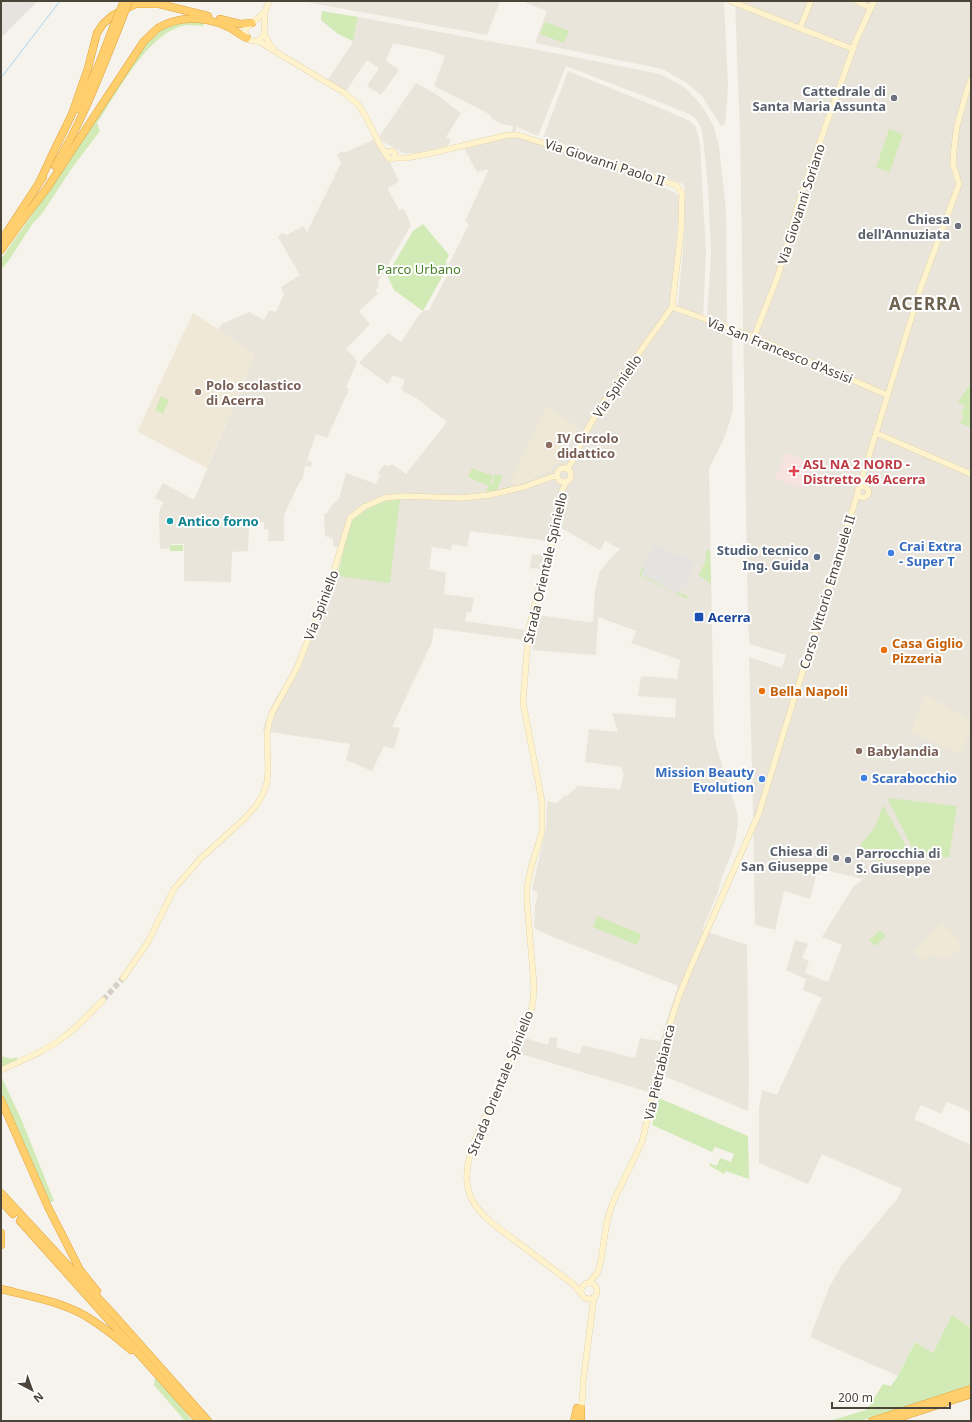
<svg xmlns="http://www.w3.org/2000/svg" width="972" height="1422" font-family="'Noto Sans',sans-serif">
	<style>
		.residential { fill: #eae5da }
		.industrial { fill: #e6e2dd }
		.education { fill: #efe8d6 }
		.medical { fill: #f6e3e0 }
		.green { fill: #d2eab5 }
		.parking { fill: #e5e3e0 }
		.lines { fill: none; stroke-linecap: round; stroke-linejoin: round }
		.stream { stroke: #a9d4f2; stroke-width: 1 }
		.secondary-tunnel { stroke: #d4d0c8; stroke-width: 5.5; stroke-dasharray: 5.5 3; stroke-linecap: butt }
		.secondary-casing { stroke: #d6c79b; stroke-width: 6 }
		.highway-casing { stroke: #e0a43c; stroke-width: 8 }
		.secondary { stroke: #fff3cd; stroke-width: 5.5 }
		.highway { stroke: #ffcf6e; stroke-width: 7 }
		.highway-bridge-casing { stroke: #e0a43c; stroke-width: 8; stroke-linecap: butt }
		.highway-bridge { stroke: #ffcf6e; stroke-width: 7 }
		.worship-dot { fill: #6b7280; stroke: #fff; stroke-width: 1.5 }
		.education-dot { fill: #8d6e63; stroke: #fff; stroke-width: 1.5 }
		.health-dot { fill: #e0444e; stroke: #fff; stroke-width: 1.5 }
		.culture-dot { fill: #0f9aa8; stroke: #fff; stroke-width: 1.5 }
		.shop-dot { fill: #3f7fe0; stroke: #fff; stroke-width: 1.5 }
		.service-dot { fill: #5c6f8a; stroke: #fff; stroke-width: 1.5 }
		.transit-dot { fill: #1a4fb4; stroke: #fff; stroke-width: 1.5 }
		.food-dot { fill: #e8710a; stroke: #fff; stroke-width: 1.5 }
		.labels { text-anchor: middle; stroke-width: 4; stroke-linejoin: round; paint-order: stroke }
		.worship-label { font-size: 13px; font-weight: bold; fill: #5b616d; stroke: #fff; text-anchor: end }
		.street-label { font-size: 13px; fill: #4b4439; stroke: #fff }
		.park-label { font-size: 13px; fill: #4a7f2a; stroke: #fff }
		.education-label { font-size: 13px; font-weight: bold; fill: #785e54; stroke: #fff; text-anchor: start }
		.health-label { font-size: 13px; font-weight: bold; fill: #be3a42; stroke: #fff; text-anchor: start }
		.culture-label { font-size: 13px; font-weight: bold; fill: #0d838f; stroke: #fff; text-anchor: start }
		.shop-label { font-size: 13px; font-weight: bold; fill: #366cbe; stroke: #fff; text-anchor: start }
		.service-label { font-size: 13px; font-weight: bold; fill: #4e5e75; stroke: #fff; text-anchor: end }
		.transit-label { font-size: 13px; font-weight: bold; fill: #164399; stroke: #fff; text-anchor: start }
		.food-label { font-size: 13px; font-weight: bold; fill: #c56008; stroke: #fff; text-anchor: start }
		.district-label { font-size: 17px; font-weight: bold; letter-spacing: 1px; fill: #6e6250; stroke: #fff }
	</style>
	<rect width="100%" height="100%" fill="#f6f3ec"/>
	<!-- residential -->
	<g class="residential">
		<polygon points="301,1 500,1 487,35"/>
		<polygon points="526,1 724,1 728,87 725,124 721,126 702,96 687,83 662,69 535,43 547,11 526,3"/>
		<polygon points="735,1 971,1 971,1112 947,1102 941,1114 921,1105 914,1119 971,1145 971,1328 952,1316 933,1353 915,1342 898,1376 810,1337 829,1288 841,1266 897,1199 902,1189 822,1154 808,1184 759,1163 759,1109 762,1090 777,1095 822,998 803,990 806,979 786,970 795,940 808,944 802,958 809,961 805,973 828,982 842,945 822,937 853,887 863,879 824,870 816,876 810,899 784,891 775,930 755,925 753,808 749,657 782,668 786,655 750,644 748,625 740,134"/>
		<polygon points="358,17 554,53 660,74 684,87 697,100 706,112 714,127 719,147 726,210 727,326 707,318 711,252 708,187 703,139 701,127 696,119 691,115 662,103 566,66 538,136 517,127 515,132 512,132 513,126 501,124 491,118 489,114 434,86 445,56 432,51 393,43 386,61 399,70 381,95 367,86 379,68 367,60 346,91 325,84 352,44"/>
		<polygon points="568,71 660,108 690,121 696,127 700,143 706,253 703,317 679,307 678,305 683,249 685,211 685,190 684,185 681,183 545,138 544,136"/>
		<polygon points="416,83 434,93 461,113 446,137 451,140 447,146 418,153 404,153 385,143 379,137"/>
		<polygon points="516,137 622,171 674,192 679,195 680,199 671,305 732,331 733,410 729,424 723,441 709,468 714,735 717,749 737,812 738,823 735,844 732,852 722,877 717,895 702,930 747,945 749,1083 748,1111 664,1076 659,1095 518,1053 525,1038 548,1045 550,1037 558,1038 556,1047 579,1054 583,1045 635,1058 640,1038 660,1041 678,986 553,937 534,928 535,905 538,893 532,890 546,828 547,801 557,803 564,796 568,795 578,786 620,789 624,773 622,771 622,767 585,762 589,729 618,732 612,713 675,718 676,699 638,696 641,676 677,679 680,660 631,643 636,631 598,617 596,655 533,650 537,615 589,622 593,621 595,591 600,571 612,557 620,549 605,541 600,550 561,528 550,570 530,568 532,554 545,555 549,541 470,531 467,547 452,544 451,550 432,547 429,569 446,573 444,594 474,598 471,613 467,612 465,621 525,630 524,640 434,628 432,642 392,727 400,728 394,749 384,746 372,771 346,760 350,744 263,731 264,725 275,699 289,679 296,662 330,575 390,582 351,521 344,548 333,546 333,539 325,536 324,514 327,513 331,506 339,499 346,473 376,484 380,475 378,473 384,465 390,466 392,464 406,474 447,422 416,398 401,390 405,380 393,375 388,384 359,363 388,333 401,342 419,315 423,311 429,310 450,270 447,268 469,224 465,221 489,169 477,172 464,148 501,139"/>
		<polygon points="375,139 387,162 390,162 399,182 387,188 399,210 404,209 411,225 378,282 379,287 375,290 378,294 359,311 370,324 346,349 355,358 357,362 346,387 349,389 327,438 316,434 307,460 312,462 311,467 305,466 302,481 300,481 284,515 284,541 268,541 269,530 264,529 264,522 249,522 248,551 232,552 231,582 184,581 184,544 170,544 170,548 160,549 159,519 160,509 164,502 155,498 163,483 194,500 255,355 218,329 222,324 249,312 264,320 269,310 276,312 284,294 281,287 300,275 278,237 282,233 287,235 303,226 307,232 341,163 337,154 343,151 344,153"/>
	</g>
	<!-- industrial -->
	<polygon class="industrial" points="1,1 38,1 1,38"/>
	<!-- education -->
	<g class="education">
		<polygon points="193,313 218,329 255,355 207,468 140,433 138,430"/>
		<polygon points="546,407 575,425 577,430 561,459 549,471 538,476 537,478 516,485 510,482"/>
		<polygon points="925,694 971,721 971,730 960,754 911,732"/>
		<polygon points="942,922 961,943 961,947 950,958 941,958 929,955 922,961 913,950 928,938 931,932"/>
	</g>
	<!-- medical -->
	<polygon class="medical" points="786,453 813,464 802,489 775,478"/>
	<!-- green -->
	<g class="green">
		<polygon points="322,11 358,17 353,41 338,34 321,20"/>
		<path d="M179 21 204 22 203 26C198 26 193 25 188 25 149 29 117 94 97 123L100 131 72 168 41 215 33 223 9 260 1 270V259L47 193 146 43 164 27Z"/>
		<polygon points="545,22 569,31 564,43 540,34"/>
		<polygon points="889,129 903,134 890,172 876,168"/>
		<polygon points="423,224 449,255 446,261 447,268 423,311 394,290 387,275 413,231"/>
		<polygon points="971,383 971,427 960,423 964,416 961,414 965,406 958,402"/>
		<polygon points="161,396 169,400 163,414 155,410"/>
		<polygon points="472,468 493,476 490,485 493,482 494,475 503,475 496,492 488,492 486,491 489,486 468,477"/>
		<polygon points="400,499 390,583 337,576 351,521 369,508 387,501"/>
		<rect x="170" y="545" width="13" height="6"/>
		<polygon points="707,550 710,550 711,584 699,575 705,562"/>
		<polygon points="643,565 644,571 641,573 642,575 676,593 678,592 687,596 687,599 639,575"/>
		<polygon points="887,798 957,806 949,858 914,851"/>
		<polygon points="883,805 908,850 879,862 860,845 875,827"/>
		<polygon points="597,916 641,934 637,945 593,927"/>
		<polygon points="880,930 886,936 875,946 869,940"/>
		<polygon points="1,1056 11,1059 17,1057 17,1060 1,1067"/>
		<polygon points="1,1076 22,1121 54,1201 47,1203 1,1099"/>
		<polygon points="659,1098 748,1136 749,1179 726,1171 724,1174 710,1166 709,1163 717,1166 720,1158 731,1162 734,1154 715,1147 712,1152 652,1125"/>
		<polygon points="952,1315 971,1328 971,1385 860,1421 829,1421 866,1410 870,1405 883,1384 891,1386 898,1376 915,1342 933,1353"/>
		<polygon points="155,1378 177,1402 192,1421 185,1421 154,1385"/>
	</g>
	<!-- parking -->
	<g class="parking">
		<polygon points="656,544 679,557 679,555 681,554 688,557 689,561 693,560 694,564 689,574 691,576 686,586 685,586 683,584 679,592 676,593 641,574 641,572 644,571 643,565 653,546"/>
		<polygon points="909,740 929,748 928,751 908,743"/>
	</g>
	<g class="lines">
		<!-- stream -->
		<polyline class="stream" points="1,78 60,1"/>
		<!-- secondary-tunnel -->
		<polyline class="secondary-tunnel" points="103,1000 123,978"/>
		<!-- secondary casing -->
		<g class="secondary-casing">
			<g id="secondary">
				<polyline points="730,1 853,49"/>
				<polyline points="856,1 871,8"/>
				<polyline points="265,12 245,29 245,31 247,38 251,41 258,41 264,35 265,12 269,1"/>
				<polyline points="800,28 811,1"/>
				<polyline points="264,33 270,45 273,48"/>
				<polyline points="258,41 343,92 358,104 366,117 380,145 387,156"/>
				<circle cx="391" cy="155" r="4"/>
				<polyline points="394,158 406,158 428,154 508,135 518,135 676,185 682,193 681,231 672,307 603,403 587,430 572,462 567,469"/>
				<polyline points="672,307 754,337 887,395"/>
				<polyline points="754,337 778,276 801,195 853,49 854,45 874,1"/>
				<polyline points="876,433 971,474"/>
				<circle cx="564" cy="475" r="7"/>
				<path d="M566 482 562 491 553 538 535 603 529 629 527 651 523 702 542 802V832L531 868 527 887V903L534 985 533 1001 530 1016 520 1040 474 1142C455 1197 475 1211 517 1242 536 1256 554 1270 573 1284L580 1292"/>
				<circle cx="863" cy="492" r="5.5"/>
				<polyline points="859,488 921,287 959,184 953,164 954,148 957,126 967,90 971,79"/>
				<polyline points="123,978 148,942 174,889 200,859 243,820 256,806 263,794 267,782 268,769 267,735 269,723 272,713 297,668 332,577 350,518 364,507 384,498 403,496 461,498 489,495 524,487 551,477 557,476"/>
				<path d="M1 1070C23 1060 46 1051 65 1036 79 1026 91 1012 103 1000"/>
				<circle cx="589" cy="1291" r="8"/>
				<polyline points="589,1283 598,1272 601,1260 607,1221 613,1202 642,1142 668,1030 679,996 690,969 759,813 797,689 816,631 858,492"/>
				<polyline points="581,1411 583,1391 583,1382 594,1297"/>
			</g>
		</g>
		<!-- highway casing -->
		<g class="highway-casing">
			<g id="highway">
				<polyline points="220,19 240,24 252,23"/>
				<polyline points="78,109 99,64 114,25"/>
				<path d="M55 166C82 122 100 74 119 27"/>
				<polyline points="40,181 53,153 72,114 88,68 97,33 103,24 113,15 136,4 159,4 208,16"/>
				<path d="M20 223 47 188 144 41C149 37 153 32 158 28 178 16 204 16 226 26 234 29 239 35 247 38"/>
				<polyline points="1,241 43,177"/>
				<polyline points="1,250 23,219"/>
				<polyline points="1,1100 48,1207 80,1270 97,1291"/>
				<polyline points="1,1193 113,1314 208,1421"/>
				<polyline points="1,1201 13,1214"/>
				<polyline points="20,1221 199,1421"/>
				<polyline points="1,1233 1,1245"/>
				<path d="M1 1289C29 1296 58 1301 84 1315 101 1325 116 1337 131 1350"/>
				<polyline points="581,1408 581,1421"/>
				<polyline points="574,1421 577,1408"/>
				<polyline points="872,1421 971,1389"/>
				<polyline points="889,1421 971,1394"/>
			</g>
		</g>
		<!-- secondary -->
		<use href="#secondary" class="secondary"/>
		<!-- highway -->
		<use href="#highway" class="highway"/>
		<!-- highway-bridge casing -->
		<g class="highway-bridge-casing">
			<g id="highway-bridge">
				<polyline points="114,25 124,1"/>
				<polyline points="119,27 129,1"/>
			</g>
		</g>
		<!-- highway-bridge -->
		<use href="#highway-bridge" class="highway-bridge"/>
	</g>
	<!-- markers -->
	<g class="worship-dot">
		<circle cx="894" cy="98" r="4"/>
		<circle cx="958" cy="226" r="4"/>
		<circle cx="836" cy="858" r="4"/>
		<circle cx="848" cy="860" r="4"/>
	</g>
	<g class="education-dot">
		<circle cx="198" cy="392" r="4"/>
		<circle cx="549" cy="445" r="4"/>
		<circle cx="859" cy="751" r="4"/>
	</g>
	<path class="health-dot" d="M792 465h4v4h4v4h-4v4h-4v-4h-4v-4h4z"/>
	<circle class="culture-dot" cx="170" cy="521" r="4"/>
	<g class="shop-dot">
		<circle cx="891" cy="553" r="4"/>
		<circle cx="864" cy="778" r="4"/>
		<circle cx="762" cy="779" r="4"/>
	</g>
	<circle class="service-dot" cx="817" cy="557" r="4"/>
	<rect class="transit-dot" x="694" y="612" width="10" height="10" rx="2"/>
	<g class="food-dot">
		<circle cx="884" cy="650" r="4"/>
		<circle cx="762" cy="691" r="4"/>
	</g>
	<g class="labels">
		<!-- worship labels -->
		<g class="worship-label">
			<text x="886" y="96">Cattedrale di<tspan x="886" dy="15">Santa Maria Assunta</tspan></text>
			<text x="950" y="224">Chiesa<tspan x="950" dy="15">dell'Annuziata</tspan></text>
			<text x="828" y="856">Chiesa di<tspan x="828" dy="15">San Giuseppe</tspan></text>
			<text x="856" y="858" text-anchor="start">Parrocchia di<tspan x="856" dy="15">S. Giuseppe</tspan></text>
		</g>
		<!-- street labels -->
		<g class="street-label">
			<text transform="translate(605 162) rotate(18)" y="5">Via Giovanni Paolo II</text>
			<text transform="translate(801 204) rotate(-72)" y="5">Via Giovanni Soriano</text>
			<text transform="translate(780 350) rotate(22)" y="5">Via San Francesco d'Assisi</text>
			<text transform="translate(617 386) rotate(-55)" y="5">Via Spiniello</text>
			<text transform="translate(545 568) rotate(-77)" y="5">Strada Orientale Spiniello</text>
			<text transform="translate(827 592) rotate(-73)" y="5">Corso Vittorio Emanuele II</text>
			<text transform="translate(321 605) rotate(-69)" y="5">Via Spiniello</text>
			<text transform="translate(659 1072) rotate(-77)" y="5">Via Pietrabianca</text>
			<text transform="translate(500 1083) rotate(-68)" y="5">Strada Orientale Spiniello</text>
		</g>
		<!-- park labels -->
		<g class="park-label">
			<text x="419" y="274">Parco Urbano</text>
		</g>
		<!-- education labels -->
		<g class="education-label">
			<text x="206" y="390">Polo scolastico<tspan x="206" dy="15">di Acerra</tspan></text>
			<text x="557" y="443">IV Circolo<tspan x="557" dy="15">didattico</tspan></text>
			<text x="867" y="756">Babylandia</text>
		</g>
		<!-- health labels -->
		<g class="health-label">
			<text x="803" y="469">ASL NA 2 NORD -<tspan x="803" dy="15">Distretto 46 Acerra</tspan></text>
		</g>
		<!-- culture labels -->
		<g class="culture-label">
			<text x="178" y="526">Antico forno</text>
		</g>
		<!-- shop labels -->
		<g class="shop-label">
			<text x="899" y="551">Crai Extra<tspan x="899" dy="15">- Super T</tspan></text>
			<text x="754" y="777" text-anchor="end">Mission Beauty<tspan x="754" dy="15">Evolution</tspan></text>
			<text x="872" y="783">Scarabocchio</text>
		</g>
		<!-- service labels -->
		<g class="service-label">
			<text x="809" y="555">Studio tecnico<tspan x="809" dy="15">Ing. Guida</tspan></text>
		</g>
		<!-- transit labels -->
		<g class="transit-label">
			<text x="708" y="622">Acerra</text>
		</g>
		<!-- food labels -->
		<g class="food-label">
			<text x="892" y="648">Casa Giglio<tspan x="892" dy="15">Pizzeria</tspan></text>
			<text x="770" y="696">Bella Napoli</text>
		</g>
		<!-- district labels -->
		<g class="district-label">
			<text x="925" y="310">ACERRA</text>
		</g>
	</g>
	<!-- border -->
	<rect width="972" height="1422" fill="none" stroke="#4b4439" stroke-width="4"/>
	<!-- north arrow -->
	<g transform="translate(32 1390) rotate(139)" stroke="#ffffff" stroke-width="3" paint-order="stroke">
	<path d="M0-3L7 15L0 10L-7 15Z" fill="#4b4439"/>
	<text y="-6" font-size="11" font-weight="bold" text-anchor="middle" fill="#4b4439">N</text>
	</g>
	<!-- scale -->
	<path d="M832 1402v6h118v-6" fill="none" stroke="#4b4439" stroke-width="2"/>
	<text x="838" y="1402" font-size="12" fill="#4b4439" stroke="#ffffff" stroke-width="3" paint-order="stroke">200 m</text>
</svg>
